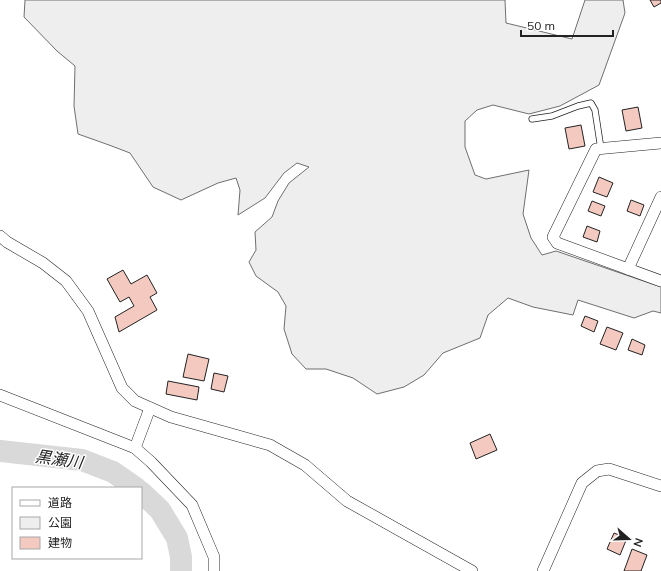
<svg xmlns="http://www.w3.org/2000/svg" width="661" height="571" font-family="Mulish,'Noto Sans JP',sans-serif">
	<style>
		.green { fill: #eee; stroke: #6f6f6f }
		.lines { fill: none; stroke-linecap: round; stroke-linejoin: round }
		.river { stroke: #d9d9d9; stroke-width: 22 }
		.building { fill: #f3c9c0; stroke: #222 }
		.service-casing { stroke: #222; stroke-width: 7 }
		.minor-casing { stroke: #222; stroke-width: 12 }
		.service { stroke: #fff; stroke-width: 5.5 }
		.minor { stroke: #fff; stroke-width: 11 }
		.labels { text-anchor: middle; stroke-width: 3; stroke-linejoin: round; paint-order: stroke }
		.water-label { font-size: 16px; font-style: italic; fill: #222; stroke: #fff }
	</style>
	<rect width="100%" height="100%" fill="#fff"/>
	<!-- green -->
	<polygon class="green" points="25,0 505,0 506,23 572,39 585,0 623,0 625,13 599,85 560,106 529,114 493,105 477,110 465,121 465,147 475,175 486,179 529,170 523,214 531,238 542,255 556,251 661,287 661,313 653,311 634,318 578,300 573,315 533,307 508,298 488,315 480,338 443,353 424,375 404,387 377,394 353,378 326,369 306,369 292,354 284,329 286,306 278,292 256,276 249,262 256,250 255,232 272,217 278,201 289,183 309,167 297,163 284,173 265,198 238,215 240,190 236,178 218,183 181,200 153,187 130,153 109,145 78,134 74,106 75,66 57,51 24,17"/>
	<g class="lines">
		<!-- river -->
		<g class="river">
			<polyline points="0,451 82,460 113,472 136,488"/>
			<polyline points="141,492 160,510 177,538 181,557 181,571"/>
		</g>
	</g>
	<!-- building -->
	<g class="building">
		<polygon points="650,0 661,0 661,3 654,7"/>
		<polygon points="638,107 642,128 626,131 622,110"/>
		<polygon points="581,125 585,146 569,149 565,128"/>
		<polygon points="599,177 613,183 607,197 593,192"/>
		<polygon points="631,200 644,205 640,216 627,211"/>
		<polygon points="592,201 605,206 601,216 588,211"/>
		<polygon points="587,226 600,231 597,242 583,237"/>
		<polygon points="123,270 131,284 147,275 157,293 150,297 157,310 119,332 115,317 134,306 129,297 120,302 107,279"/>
		<polygon points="585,316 598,321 594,332 581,326"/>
		<polygon points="607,327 623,333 616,350 600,344"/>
		<polygon points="632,339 645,345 642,355 628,350"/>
		<polygon points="188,354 209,359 204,381 183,377"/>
		<polygon points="214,373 228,376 224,392 211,389"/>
		<polygon points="168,381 199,387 197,400 166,394"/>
		<polygon points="490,434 497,450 476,459 470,443"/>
		<polygon points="614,533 627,538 620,555 607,549"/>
		<polygon points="632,549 647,555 641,571 624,571"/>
	</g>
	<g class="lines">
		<!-- service casing -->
		<g class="service-casing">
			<polyline id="service" points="532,119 552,116 578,106 591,103 595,110 601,149"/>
		</g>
		<!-- minor casing -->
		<g class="minor-casing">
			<g id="minor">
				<polyline points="661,143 596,149 553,237 557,243 661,281"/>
				<polyline points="0,236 7,242 43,263 66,281 88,311 122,388 135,401 171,417 270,445 305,465 347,501 472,571"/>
				<polyline points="628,269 661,197"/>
				<polyline points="0,395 135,448 151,462 192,505 214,557 214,571"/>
				<polyline points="135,448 150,408"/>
				<polyline points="543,571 582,483 597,471 609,469 661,486"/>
			</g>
		</g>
		<!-- service -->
		<use href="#service" class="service"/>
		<!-- minor -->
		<use href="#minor" class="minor"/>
	</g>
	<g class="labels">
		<!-- water labels -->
		<g class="water-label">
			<text transform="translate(59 459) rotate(8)" y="6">黒瀬川</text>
		</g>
	</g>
	<!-- legend -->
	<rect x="12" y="487" width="130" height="72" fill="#ffffff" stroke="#a7a7a7"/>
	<rect x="20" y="500" width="20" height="6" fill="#ffffff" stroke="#a7a7a7"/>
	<text x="48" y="507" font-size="12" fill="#222222">道路</text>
	<rect x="20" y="517" width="20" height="12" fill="#eeeeee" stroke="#a7a7a7"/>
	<text x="48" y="527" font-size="12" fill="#222222">公園</text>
	<rect x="20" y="537" width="20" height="12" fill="#f3c9c0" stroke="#a7a7a7"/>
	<text x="48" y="547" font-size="12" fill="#222222">建物</text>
	<!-- north arrow -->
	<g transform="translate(629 539) rotate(110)" stroke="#ffffff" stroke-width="3" paint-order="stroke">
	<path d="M0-3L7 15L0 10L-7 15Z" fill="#222222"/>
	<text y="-6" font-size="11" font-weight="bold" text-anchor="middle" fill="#222222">N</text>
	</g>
	<!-- scale -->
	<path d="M521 30v6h92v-6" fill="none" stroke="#222222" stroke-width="2"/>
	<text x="527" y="30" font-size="12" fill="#222222" stroke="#ffffff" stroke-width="3" paint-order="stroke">50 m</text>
</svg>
